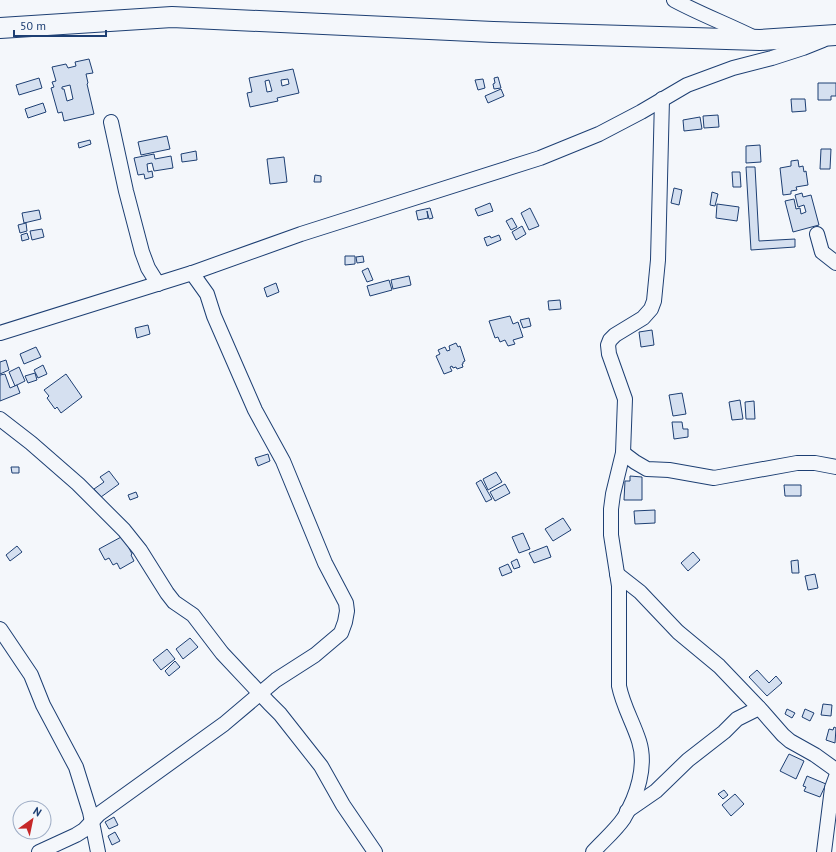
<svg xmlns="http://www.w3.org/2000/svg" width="836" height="852" font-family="'PT Sans',sans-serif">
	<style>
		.building { fill: #d5e0f0; stroke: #1d3f73; fill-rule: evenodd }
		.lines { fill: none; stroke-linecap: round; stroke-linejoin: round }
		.minor-casing { stroke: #1d3f73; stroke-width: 16 }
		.highway-casing { stroke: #1d3f73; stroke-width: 22 }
		.minor { stroke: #f4f7fb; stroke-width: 14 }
		.highway { stroke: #f4f7fb; stroke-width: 20 }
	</style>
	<rect width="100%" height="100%" fill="#f4f7fb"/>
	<!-- building -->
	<g class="building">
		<path d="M89 59 93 73 86 74 88 83 87 84 94 114 64 121 62 112 58 113 51 88 54 87 52 82 56 81 52 67 66 64 68 68 76 66 75 62ZM70 85 73 99 67 101 64 89H62V87Z"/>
		<path d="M293 69 299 93 277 98 278 101 250 107 247 93 252 92 249 78ZM288 79 289 84 282 86 281 80ZM269 80 272 91 267 92 265 81Z"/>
		<polygon points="498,77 501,88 494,89 493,84 495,83 494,78"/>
		<polygon points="39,78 42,88 19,95 16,85"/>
		<polygon points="483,79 485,88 478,90 475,80"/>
		<polygon points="818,83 836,83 836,96 831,96 831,100 818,100"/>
		<polygon points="501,89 504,96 488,103 485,96"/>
		<polygon points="791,99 805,99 806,111 792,112"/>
		<polygon points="43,103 46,112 28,118 25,109"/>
		<polygon points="718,115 719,127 704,128 703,116"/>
		<polygon points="700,117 702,129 684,131 683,120"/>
		<polygon points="167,136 170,149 141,155 138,142"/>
		<polygon points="90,140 91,144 79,148 78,143"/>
		<polygon points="760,145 761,162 746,163 746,146"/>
		<polygon points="821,149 831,149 830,169 820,169"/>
		<polygon points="196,151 197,160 182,162 181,154"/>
		<polygon points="154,154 155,159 171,156 173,168 154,171 152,163 147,164 148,172 152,171 153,177 145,179 144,174 138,175 134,158"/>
		<polygon points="284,157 287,182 270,184 267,159"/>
		<polygon points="798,160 799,167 803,166 804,172 806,171 808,185 796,187 797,190 791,191 791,194 783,195 780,168 791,166 791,161"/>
		<polygon points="746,167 755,167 759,241 795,239 795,247 751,250"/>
		<polygon points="732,172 740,172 741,187 733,187"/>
		<polygon points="315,175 321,176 321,182 314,182"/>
		<polygon points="674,188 682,190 679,205 671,203"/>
		<polygon points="712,192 718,194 715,206 710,205"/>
		<polygon points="802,193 803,197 811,195 819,225 793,232 785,201 794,199 796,209 800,208 801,214 806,212 804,205 798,207 795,195"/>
		<polygon points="490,203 493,211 478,216 475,209"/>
		<polygon points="717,204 739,207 737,221 716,218"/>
		<polygon points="430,208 433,218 429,219 427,211 428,218 418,220 416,211"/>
		<polygon points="530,208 539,226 529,230 521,213"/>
		<polygon points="39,210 41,219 24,223 22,213"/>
		<polygon points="512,218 517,227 511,230 506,221"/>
		<polygon points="26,223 27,231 20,233 18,225"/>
		<polygon points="522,226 526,234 516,240 512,232"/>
		<polygon points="42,229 44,237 32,240 30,231"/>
		<polygon points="27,233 29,239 22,241 21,235"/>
		<polygon points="499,235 501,240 487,246 484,238 490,236 491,238"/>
		<polygon points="345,256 355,256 355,264 345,265"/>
		<polygon points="363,256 364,262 357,263 356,257"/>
		<polygon points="368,268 373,280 367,282 362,271"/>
		<polygon points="409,276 411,285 393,289 391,280"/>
		<polygon points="389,280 392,290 370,296 367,286"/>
		<polygon points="276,283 279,292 267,297 264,288"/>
		<polygon points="560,300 561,309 549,310 548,301"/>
		<polygon points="510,316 513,324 518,322 523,337 513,340 515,344 508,346 505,340 500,342 498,337 495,338 489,321"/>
		<polygon points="529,318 531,326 523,328 520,320"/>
		<polygon points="148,325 150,334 137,338 135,328"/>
		<polygon points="652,330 654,345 641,347 639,332"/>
		<polygon points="456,343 458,347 460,346 465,361 463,362 463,364 462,364 463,367 457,369 456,367 453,368 452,366 450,367 452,371 444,374 436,356 440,354 438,350 445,347 447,351 450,350 449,346"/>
		<polygon points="36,347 41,357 24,364 20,354"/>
		<polygon points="6,360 9,370 0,374 0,362"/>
		<polygon points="43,365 47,374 38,378 34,370"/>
		<polygon points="19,367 25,381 15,386 9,372"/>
		<polygon points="35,373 37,380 28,383 25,376"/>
		<polygon points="5,374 10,388 17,385 20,393 0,401 0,375"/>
		<polygon points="66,374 82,397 61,413 57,407 55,409 47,398 49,396 44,390"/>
		<polygon points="682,393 686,414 673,416 669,395"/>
		<polygon points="740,400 743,419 732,420 729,402"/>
		<polygon points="754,401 755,419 746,419 745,402"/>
		<polygon points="672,422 682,422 683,429 688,429 688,437 674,439"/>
		<polygon points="268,454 270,461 258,466 255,458"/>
		<polygon points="11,467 19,467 19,473 12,473"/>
		<polygon points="109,471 119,484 101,497 94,489 104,482 100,477"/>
		<polygon points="496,472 502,482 488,490 483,479"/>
		<polygon points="630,476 642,477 642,500 624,500 625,481 630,481"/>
		<polygon points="481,480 492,499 486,502 476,483"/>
		<polygon points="505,484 510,493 495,501 490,492"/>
		<polygon points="784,485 801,485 801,496 785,496"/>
		<polygon points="136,492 138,497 130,500 128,495"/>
		<polygon points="655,510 655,523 635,524 634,511"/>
		<polygon points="563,518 571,530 553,541 545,529"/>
		<polygon points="523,533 530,549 519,553 512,537"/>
		<polygon points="123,536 132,554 131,555 134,561 120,569 117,563 113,565 109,558 105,560 99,549"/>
		<polygon points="17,546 22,552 10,561 6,555"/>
		<polygon points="547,546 551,557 534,563 529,553"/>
		<polygon points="693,552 700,560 688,571 681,563"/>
		<polygon points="517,559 520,567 514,569 511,562"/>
		<polygon points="798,560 799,573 792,573 791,561"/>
		<polygon points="508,564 512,572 502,576 499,568"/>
		<polygon points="815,574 818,588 808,590 805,576"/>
		<polygon points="190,638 198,647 183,659 176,649"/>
		<polygon points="167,649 175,659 161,670 153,660"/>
		<polygon points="175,661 180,667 169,676 165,671"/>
		<polygon points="757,670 769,683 776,676 782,683 767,696 749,677"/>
		<polygon points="823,704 832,705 831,716 821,715"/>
		<polygon points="787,709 795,713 792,718 785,714"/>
		<polygon points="805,709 814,713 810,721 802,717"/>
		<polygon points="834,727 836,728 835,743 826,740 829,729 833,730"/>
		<polygon points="789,754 804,761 796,779 780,771"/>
		<polygon points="807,776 826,784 820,797 804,791 806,787 803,786"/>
		<polygon points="724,790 728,795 723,799 718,794"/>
		<polygon points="735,794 744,804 731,816 722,805"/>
		<polygon points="114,817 118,825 109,829 105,822"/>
		<polygon points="115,832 120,841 112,845 108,836"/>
	</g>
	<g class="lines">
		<!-- minor casing -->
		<g class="minor-casing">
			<g id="minor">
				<path d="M674 0C700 14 729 25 755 38"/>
				<polyline points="111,122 126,191 142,252 148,268 158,284"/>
				<polyline points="817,234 822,252 836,263"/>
				<polyline points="0,333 192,273 301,234 540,158 599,134 641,112 687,85 733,68 772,58 803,48 823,40"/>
				<polyline points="0,419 31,443 78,484 124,530 140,550 167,593 174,602 193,615 222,653 269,703 280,714 321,766 343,805 375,852"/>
				<polyline points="623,453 635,462 647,469 669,470 714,478 797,463 815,463 836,467"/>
				<polyline points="617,574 640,592 678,632 719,666 762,711 783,735 790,741 815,755 836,770"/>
				<polyline points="0,629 31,675 43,705 76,767 90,812 98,852"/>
				<polyline points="627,811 656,791 688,760 724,732 737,719 759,708"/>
				<polyline points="39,852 76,835 84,830 99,814 224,724 276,680 315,655 341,633 345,622 347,611 346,603 325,563 283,461 255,410 241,378 214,316 207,294 192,273"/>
				<path d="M593 852C603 841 616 830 624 818 637 796 647 766 639 741 633 722 623 706 619 686V586L611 535V509L613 494 623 453 625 399 609 354 608 345 610 340 615 335 643 318 651 309 654 301 658 260 662 99"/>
				<polyline points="824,852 832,788 836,777"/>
			</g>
		</g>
		<!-- highway casing -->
		<g class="highway-casing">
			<polyline id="highway" points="0,28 172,17 493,32 760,40 836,35"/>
		</g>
		<!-- minor -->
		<use href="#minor" class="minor"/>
		<!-- highway -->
		<use href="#highway" class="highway"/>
	</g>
	<!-- north arrow -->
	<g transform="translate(32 820) rotate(33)"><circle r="19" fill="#f4f7fb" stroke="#9eadc5"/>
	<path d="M0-3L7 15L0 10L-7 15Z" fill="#c62828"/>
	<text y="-6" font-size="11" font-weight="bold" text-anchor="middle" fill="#1d3f73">N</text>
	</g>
	<!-- scale -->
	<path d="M14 30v6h92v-6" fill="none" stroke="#1d3f73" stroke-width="2"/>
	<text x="20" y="30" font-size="12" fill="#1d3f73" stroke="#f4f7fb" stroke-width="3" paint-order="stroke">50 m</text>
</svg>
